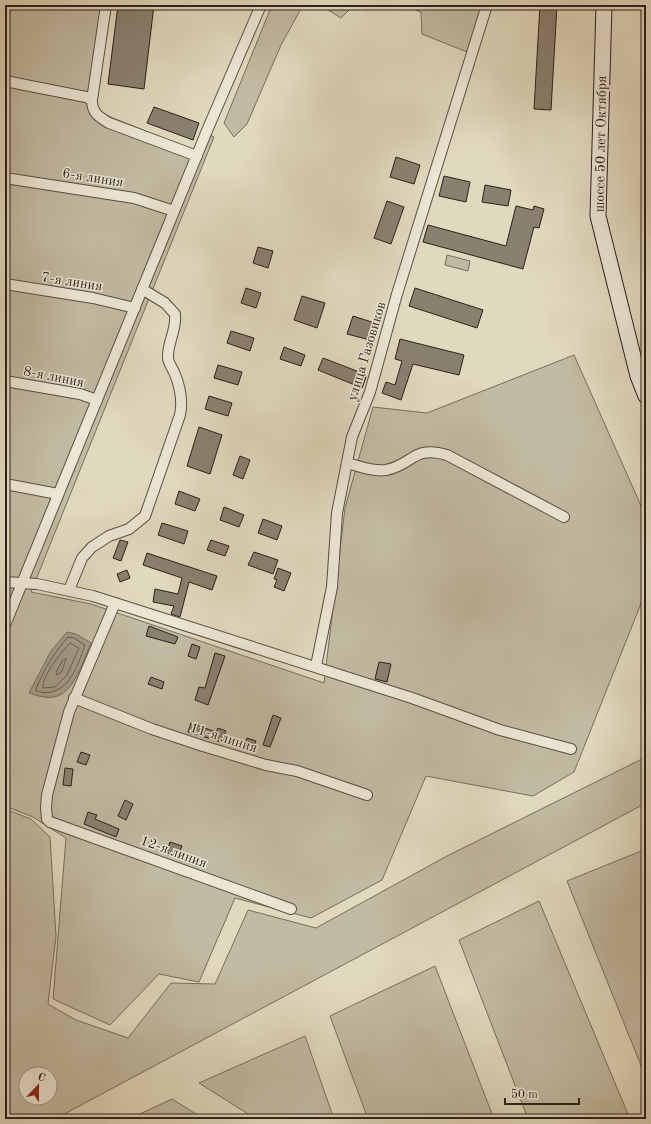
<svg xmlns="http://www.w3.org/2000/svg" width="651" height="1124" font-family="'Old Standard TT',serif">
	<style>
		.green { fill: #c2baa2; stroke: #776d5e; fill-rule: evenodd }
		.water { fill: #a39a87; stroke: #73695c }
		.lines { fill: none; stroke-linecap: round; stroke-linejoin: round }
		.shore { stroke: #685d51; stroke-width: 1 }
		.building { fill: #8a8070; stroke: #2c201b }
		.street-casing { stroke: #594e44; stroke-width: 12 }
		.secondary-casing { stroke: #2c201b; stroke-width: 17 }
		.street { stroke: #ece6d5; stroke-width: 10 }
		.secondary { stroke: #ece6d5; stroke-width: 15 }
		.labels { text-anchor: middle; stroke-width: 3; stroke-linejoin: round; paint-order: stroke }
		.street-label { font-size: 14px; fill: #2c201b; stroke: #ece6d5 }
	</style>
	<rect width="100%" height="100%" fill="#e1d9be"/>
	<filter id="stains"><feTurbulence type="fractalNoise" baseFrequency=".005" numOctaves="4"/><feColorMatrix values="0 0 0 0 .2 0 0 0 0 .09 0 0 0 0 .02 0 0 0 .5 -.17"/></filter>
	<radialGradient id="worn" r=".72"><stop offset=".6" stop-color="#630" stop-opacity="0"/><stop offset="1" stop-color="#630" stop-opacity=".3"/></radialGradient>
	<!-- green -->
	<g class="green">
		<polygon points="5,5 112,5 88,108 198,152 206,133 214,137 31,592 91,604 324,683 345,508 373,407 427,413 574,355 646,517 646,591 574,772 533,796 426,776 382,880 311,918 235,898 199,982 159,974 110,1025 53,999 66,838 33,817 5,806"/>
		<polygon points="272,5 303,5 281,45 247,124 234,137 224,123"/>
		<polygon points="320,5 354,5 341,18"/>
		<polygon points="402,5 483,5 467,52 422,34 421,12"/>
		<polygon points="447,255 470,261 468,271 445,265"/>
		<path d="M646 757V803L55 1119H5V809L31 819 50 837 56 936 48 1004 76 1020 128 1038 171 983 215 984 248 910 316 928 447 856ZM26 1074H50V1098H26Z"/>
		<polygon points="646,849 646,1078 567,881"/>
		<polygon points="539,901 630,1119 528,1119 459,940"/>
		<polygon points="435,966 494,1119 368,1119 330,1016"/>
		<polygon points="305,1036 334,1119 256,1119 199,1083"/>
		<polygon points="172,1099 204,1119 129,1119"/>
	</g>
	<!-- water -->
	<path class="water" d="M67 632 76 634 91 643C85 657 75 688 60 695 50 700 38 696 29 693L51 651Z"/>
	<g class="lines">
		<!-- shore -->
		<g class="shore">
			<path d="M68 637 74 638 85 645C77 668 66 700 36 691V689C44 669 54 653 68 637Z"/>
			<path d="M70 643 79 648 67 675 55 687 43 688C41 677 62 651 70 643Z"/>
			<polygon points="66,659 62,671 57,675 56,672 63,660"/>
		</g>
	</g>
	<!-- building -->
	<g class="building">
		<polygon points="118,5 154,5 144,89 108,84"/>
		<polygon points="540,5 557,5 551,110 534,109"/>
		<polygon points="154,107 199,123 193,140 147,123"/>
		<polygon points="396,157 420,165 414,184 390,177"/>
		<polygon points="444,176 470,182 466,202 439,196"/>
		<polygon points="485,185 511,190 508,206 482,202"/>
		<polygon points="387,201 404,207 391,244 374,238"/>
		<polygon points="516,206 533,210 534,206 544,209 539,228 534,227 523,269 423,242 428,225 506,246"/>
		<polygon points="258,247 273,251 268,268 253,263"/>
		<polygon points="246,288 261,293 256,308 241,303"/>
		<polygon points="415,288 483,310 477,328 409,306"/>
		<polygon points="302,296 325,303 317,328 294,320"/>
		<polygon points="353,316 375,323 370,340 347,334"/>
		<polygon points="231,331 254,338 250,351 227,343"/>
		<polygon points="400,339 464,355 459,375 413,364 401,400 382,393 386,382 395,385 402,361 395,359"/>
		<polygon points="284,347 305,355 301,366 280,359"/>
		<polygon points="323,358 367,375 362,388 318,370"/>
		<polygon points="218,365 242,372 238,385 214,378"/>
		<polygon points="209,396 232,403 228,416 205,409"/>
		<polygon points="199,427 222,435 210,474 187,466"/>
		<polygon points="240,456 250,460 243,479 233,475"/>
		<polygon points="179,491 200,499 195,511 175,504"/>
		<polygon points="224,507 244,515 239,527 220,520"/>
		<polygon points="263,519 282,526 277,540 258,533"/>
		<polygon points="162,523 188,531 184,544 158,535"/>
		<polygon points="120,540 128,542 121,561 113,558"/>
		<polygon points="211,540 229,546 225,556 207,550"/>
		<polygon points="254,552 278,560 273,574 248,565"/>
		<polygon points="147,553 217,576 212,590 189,582 180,617 171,614 174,606 153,602 155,589 178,594 182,578 143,565"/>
		<polygon points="278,568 291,573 284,591 274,587 277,580 274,579"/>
		<polygon points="127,570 130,578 120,582 117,574"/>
		<polygon points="149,626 178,637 175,644 146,636"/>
		<polygon points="192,644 200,647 196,659 188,656"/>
		<polygon points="215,653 225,656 208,705 195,700 199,687 205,688"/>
		<polygon points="379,662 391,664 387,682 375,679"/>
		<polygon points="151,677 164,682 162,689 148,684"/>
		<polygon points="273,715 281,718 270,747 263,745"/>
		<polygon points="191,723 216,732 218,728 226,731 221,742 188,732"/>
		<polygon points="247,738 256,741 252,750 244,747"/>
		<polygon points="81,752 90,755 86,765 77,762"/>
		<polygon points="65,768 73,769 71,786 63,785"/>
		<polygon points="125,800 133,804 126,820 118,816"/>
		<polygon points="88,812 97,815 95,819 119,829 116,837 84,824"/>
		<polygon points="170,842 182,846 178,856 166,853"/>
	</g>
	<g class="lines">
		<!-- street casing -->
		<g class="street-casing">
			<g id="street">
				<path d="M106 5 92 100C92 113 99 117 109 123L197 156"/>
				<polyline points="5,81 86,97 92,100"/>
				<polyline points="5,178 134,198 174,211"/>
				<polyline points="5,284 93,298 135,308"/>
				<polyline points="5,381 80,394 97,400"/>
				<path d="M347 463C359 466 373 472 386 470 413 465 413 445 447 455L564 517"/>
				<polyline points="5,484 58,494"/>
				<polyline points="5,582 37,584 93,596 412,698 500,730 571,749"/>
				<path d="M69 590 82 558 92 547 109 536 129 529 145 516 180 415C183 401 180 386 174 372 172 368 168 362 168 358 167 343 177 330 175 314L165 303 142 289"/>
				<polyline points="115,603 69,712 47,795 46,808 47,819 50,822 291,909"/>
				<polyline points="5,625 206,133 261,5"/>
				<polyline points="316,666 332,587 337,513 352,437 370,392 397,294 487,5"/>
				<polyline points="74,698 152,729 203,746 266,765 297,771 367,795"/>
			</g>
		</g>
		<!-- secondary casing -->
		<g class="secondary-casing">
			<polyline id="secondary" points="604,5 598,216 638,376 646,396"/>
		</g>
		<!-- street -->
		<use href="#street" class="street"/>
		<!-- secondary -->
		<use href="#secondary" class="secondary"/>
	</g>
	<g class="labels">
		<!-- street labels -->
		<g class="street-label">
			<text transform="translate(600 144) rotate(-89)" y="5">шоссе 50 лет Октября</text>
			<text transform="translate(93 177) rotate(9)" y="5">6-я линия</text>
			<text transform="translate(72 281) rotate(9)" y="5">7-я линия</text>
			<text transform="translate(366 351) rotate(-73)" y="5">улица Газовиков</text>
			<text transform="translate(54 376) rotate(11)" y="5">8-я линия</text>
			<text transform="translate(224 737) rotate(18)" y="5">11-я линия</text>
			<text transform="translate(174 851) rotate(20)" y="5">12-я линия</text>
		</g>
	</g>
	<!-- margin -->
	<rect width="651" height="1124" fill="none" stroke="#e1d9be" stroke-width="20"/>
	<rect x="6" y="6" width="639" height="1112" fill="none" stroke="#2c201b" stroke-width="2"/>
	<rect x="10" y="10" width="631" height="1104" fill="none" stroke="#2c201b"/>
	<!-- north arrow -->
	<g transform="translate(38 1086) rotate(22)"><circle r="19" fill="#ece6d5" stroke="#9f978b"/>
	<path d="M0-3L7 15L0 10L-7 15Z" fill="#8f2418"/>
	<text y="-6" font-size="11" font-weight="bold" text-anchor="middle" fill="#2c201b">С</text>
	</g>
	<!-- scale -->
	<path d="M505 1098v6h74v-6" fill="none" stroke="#2c201b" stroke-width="2"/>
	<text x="511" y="1098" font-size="12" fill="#2c201b" stroke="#ece6d5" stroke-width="3" paint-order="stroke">50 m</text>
	<rect width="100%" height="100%" filter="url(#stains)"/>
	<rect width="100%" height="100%" fill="url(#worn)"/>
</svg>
